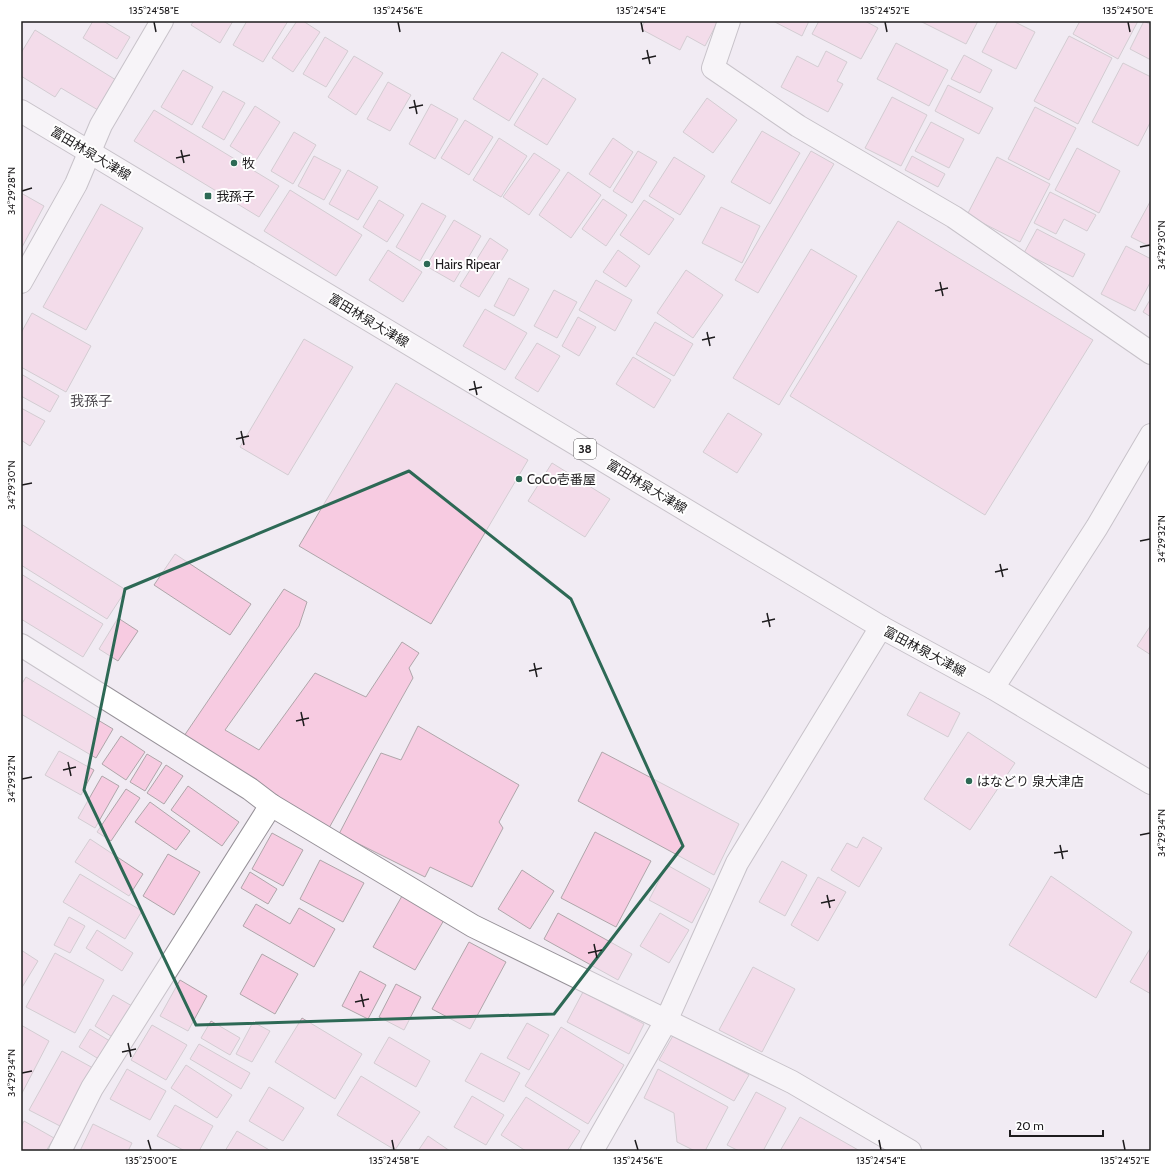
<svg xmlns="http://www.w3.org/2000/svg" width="1172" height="1172" font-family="Cabin,'Noto Sans JP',sans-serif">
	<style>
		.building { fill: #f7cbe1; stroke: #afa6aa }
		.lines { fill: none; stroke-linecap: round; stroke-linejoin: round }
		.street-casing { stroke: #969198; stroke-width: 24 }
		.secondary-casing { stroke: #969198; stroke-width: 24 }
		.primary-casing { stroke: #969198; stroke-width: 24 }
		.street { stroke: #fff; stroke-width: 22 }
		.secondary { stroke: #fff; stroke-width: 22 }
		.primary { stroke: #fff; stroke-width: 22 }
		.marked { fill: none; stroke: #2d6955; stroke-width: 3; stroke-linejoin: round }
		.ticks { fill: none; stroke: #1d1b1d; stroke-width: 1.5 }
		.poi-dot { fill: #2d6955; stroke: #fff; stroke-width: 1.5 }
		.labels { text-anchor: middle; stroke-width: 4; stroke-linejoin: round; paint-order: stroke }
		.shield { fill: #fff; stroke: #615f61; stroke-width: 1 }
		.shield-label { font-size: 12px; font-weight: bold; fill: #1d1b1d }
		.street-label { font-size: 13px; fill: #1d1b1d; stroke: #fff }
		.poi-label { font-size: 13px; fill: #1d1b1d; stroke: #fff; text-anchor: start }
		.neighbourhood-label { font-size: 14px; fill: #4c484e; stroke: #fff }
		.neatline { fill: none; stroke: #1d1b1d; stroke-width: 1.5 }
		.ticks-label { font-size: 10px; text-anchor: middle; fill: #1d1b1d }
	</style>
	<rect width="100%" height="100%" fill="#f1ebf3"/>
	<!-- building -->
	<g class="building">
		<polygon points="93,21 103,21 130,37 117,59 83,38"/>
		<polygon points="194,21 233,21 220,43 191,25"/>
		<polygon points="247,21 288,21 263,62 233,45"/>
		<polygon points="297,21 303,21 320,32 293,72 272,58"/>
		<polygon points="645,21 718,21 705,46 687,36 680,50 641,29"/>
		<polygon points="773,21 809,21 802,36"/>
		<polygon points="819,21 865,21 878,28 861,59 812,34"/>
		<polygon points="920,21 978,21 966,44"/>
		<polygon points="998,21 1013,21 1035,32 1016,69 982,52"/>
		<polygon points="1080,21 1138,21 1118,59 1073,34"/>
		<polygon points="1144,21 1151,25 1151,60 1130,49"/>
		<polygon points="35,30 116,80 98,110 61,88 55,97 21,76 21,53"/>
		<polygon points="1069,36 1112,58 1078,124 1034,101"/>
		<polygon points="325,37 348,51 326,87 303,74"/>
		<polygon points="896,43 948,70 929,106 877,79"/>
		<polygon points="826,51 847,62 837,81 843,84 828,112 781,87 797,56 818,67"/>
		<polygon points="502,52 538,74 509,121 473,99"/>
		<polygon points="964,55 992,70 980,93 951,79"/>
		<polygon points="354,56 383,73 356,115 328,97"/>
		<polygon points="1123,63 1151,77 1151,121 1138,146 1092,122"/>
		<polygon points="183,70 213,87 192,125 161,107"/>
		<polygon points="543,78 576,99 547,145 514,125"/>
		<polygon points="388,82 411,95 390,131 367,119"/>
		<polygon points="948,85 993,108 979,134 935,111"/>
		<polygon points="223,91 245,103 224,140 202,127"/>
		<polygon points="892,97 927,115 901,166 865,148"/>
		<polygon points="707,98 737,120 713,153 683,132"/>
		<polygon points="431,104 458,119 435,159 409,144"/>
		<polygon points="255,106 280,122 255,162 230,146"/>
		<polygon points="1035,107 1076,128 1049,180 1008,159"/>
		<polygon points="154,110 279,186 259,217 134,141"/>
		<polygon points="465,120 493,137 469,175 441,158"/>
		<polygon points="931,122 964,139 949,168 915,151"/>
		<polygon points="762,131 800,153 770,204 731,182"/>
		<polygon points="294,132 316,145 293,184 271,171"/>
		<polygon points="499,138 527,156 501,197 473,180"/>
		<polygon points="613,138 633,152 610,188 589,174"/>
		<polygon points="1077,148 1120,171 1099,213 1055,190"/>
		<polygon points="638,151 657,162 632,203 613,191"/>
		<polygon points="811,151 834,164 758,293 735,280"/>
		<polygon points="534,153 560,170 529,215 503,197"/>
		<polygon points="314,156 341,170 324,200 298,186"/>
		<polygon points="912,156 945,174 938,187 905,170"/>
		<polygon points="674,157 705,176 680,215 649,196"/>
		<polygon points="997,157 1050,184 1020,242 967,215"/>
		<polygon points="348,170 378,187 358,220 329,204"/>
		<polygon points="568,172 601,195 571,238 539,215"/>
		<polygon points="290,190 362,235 336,276 264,231"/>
		<polygon points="1050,192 1096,215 1087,231 1064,219 1056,234 1034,223"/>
		<polygon points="21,193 44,206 21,249"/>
		<polygon points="603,199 627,215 606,246 582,229"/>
		<polygon points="379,200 404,215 387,242 363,227"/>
		<polygon points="644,200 674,219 649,255 620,235"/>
		<polygon points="1151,200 1151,247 1131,237"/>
		<polygon points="422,203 446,216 420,261 396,247"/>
		<polygon points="101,204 143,228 86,330 43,307"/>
		<polygon points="721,207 760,226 742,263 702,243"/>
		<polygon points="454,220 481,236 454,282 426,266"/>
		<polygon points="898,221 1093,340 985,515 790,396"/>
		<polygon points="1037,229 1085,254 1073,277 1024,253"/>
		<polygon points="490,238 508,250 479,297 460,286"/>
		<polygon points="1126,246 1151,259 1151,281 1135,311 1101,294"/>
		<polygon points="811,249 857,276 779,405 733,378"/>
		<polygon points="388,250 422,272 403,302 369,280"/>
		<polygon points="618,250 640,266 626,287 603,272"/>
		<polygon points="686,270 723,295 693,338 657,313"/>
		<polygon points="509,278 529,289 514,316 494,306"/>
		<polygon points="596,280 632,300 615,331 579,310"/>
		<polygon points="554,290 577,302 557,338 534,326"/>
		<polygon points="1151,298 1151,317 1143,312"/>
		<polygon points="485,309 527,333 505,370 463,346"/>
		<polygon points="32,313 91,346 66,392 21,367 21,333"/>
		<polygon points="578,317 596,327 579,356 562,346"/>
		<polygon points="655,322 693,344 674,376 636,354"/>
		<polygon points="304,339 353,367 288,475 240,447"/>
		<polygon points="537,343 560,356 538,392 515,378"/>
		<polygon points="633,357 671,380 654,408 616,384"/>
		<polygon points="21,374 59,396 50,412 21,396"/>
		<polygon points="396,383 528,460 431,624 299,546"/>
		<polygon points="21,408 45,421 30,446 21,440"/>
		<polygon points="728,413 762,434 737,473 703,452"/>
		<polygon points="552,463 610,499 585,537 528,501"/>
		<polygon points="21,524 126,590 107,619 21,565"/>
		<polygon points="175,554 251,604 230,635 154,585"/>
		<polygon points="21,574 103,624 83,657 21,619"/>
		<polygon points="284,589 307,602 299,626 225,730 259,750 315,673 366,697 402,642 419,653 409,668 413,678 329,828 272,798 184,736"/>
		<polygon points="118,618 138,631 118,661 99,649"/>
		<polygon points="1151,625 1151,655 1137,646"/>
		<polygon points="26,677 113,729 96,758 21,714 21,685"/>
		<polygon points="920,692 960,713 948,737 907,715"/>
		<polygon points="418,726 519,785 499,822 503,828 472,887 430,867 425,877 339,834 381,753 401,760"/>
		<polygon points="968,732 1015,763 970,830 924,799"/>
		<polygon points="121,736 145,752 126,780 102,764"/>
		<polygon points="59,751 94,770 81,795 45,775"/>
		<polygon points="602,752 739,824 714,875 578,801"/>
		<polygon points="147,754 162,763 145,791 130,782"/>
		<polygon points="166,765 183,776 164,804 147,793"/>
		<polygon points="102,776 119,786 95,828 78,818"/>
		<polygon points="188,786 239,822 222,846 171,810"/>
		<polygon points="126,789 140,798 111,841 97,832"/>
		<polygon points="150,802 190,831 176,850 135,822"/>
		<polygon points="595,832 651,861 616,927 561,898"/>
		<polygon points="272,833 303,850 283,886 252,869"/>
		<polygon points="863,837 882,848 859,887 831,870 847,843 857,848"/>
		<polygon points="90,839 143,874 129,896 75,862"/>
		<polygon points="168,854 200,872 174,915 143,896"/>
		<polygon points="320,860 364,883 343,922 300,899"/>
		<polygon points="782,861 807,875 785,916 759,902"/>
		<polygon points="667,865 710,889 692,923 649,900"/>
		<polygon points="522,870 554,891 530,929 498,909"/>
		<polygon points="250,872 277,889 268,904 241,888"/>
		<polygon points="80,874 142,911 125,939 63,902"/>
		<polygon points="1051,876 1132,932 1096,998 1009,945"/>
		<polygon points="818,877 846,892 818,941 791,925"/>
		<polygon points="402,896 444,920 415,970 373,947"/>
		<polygon points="256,904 290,924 299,908 335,929 314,967 243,926"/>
		<polygon points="558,913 632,954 618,980 544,939"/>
		<polygon points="660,913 689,930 669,963 640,946"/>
		<polygon points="69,917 85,926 70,953 54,945"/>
		<polygon points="97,930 133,953 122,971 86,948"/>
		<polygon points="469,942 506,962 470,1029 432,1009"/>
		<polygon points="1151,947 1151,994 1130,982"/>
		<polygon points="21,950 38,961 21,989"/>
		<polygon points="55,953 104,980 75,1033 26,1007"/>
		<polygon points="262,954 298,974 275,1014 240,994"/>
		<polygon points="753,967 795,989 762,1052 719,1030"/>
		<polygon points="360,971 386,985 368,1019 342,1006"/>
		<polygon points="180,980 207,996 188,1031 160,1016"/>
		<polygon points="396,984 421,997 404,1030 379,1017"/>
		<polygon points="583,992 644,1024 629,1054 567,1022"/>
		<polygon points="113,995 132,1006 114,1038 95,1026"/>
		<polygon points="302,1018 362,1054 335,1099 275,1062"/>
		<polygon points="211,1021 240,1038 230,1055 201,1038"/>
		<polygon points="253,1022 270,1031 252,1062 236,1054"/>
		<polygon points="527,1023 549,1035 529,1070 507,1058"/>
		<polygon points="21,1025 49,1041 21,1095"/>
		<polygon points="152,1025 187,1045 166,1080 131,1060"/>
		<polygon points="561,1027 624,1065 588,1124 525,1086"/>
		<polygon points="90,1029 113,1043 102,1061 79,1047"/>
		<polygon points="674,1034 749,1075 734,1101 659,1060"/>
		<polygon points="389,1037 430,1061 416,1087 374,1063"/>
		<polygon points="199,1044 250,1073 241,1089 190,1059"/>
		<polygon points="62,1051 93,1068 60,1126 29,1110"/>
		<polygon points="481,1053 520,1073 504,1102 465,1081"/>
		<polygon points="186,1065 232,1095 217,1118 171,1088"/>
		<polygon points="127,1069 166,1091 150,1120 110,1099"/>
		<polygon points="658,1069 728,1107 705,1151 695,1151 677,1142 674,1113 644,1098"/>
		<polygon points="361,1076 420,1112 395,1150 337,1115"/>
		<polygon points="269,1087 304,1108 283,1141 249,1121"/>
		<polygon points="756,1092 786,1108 763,1151 739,1151 727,1145"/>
		<polygon points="472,1096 504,1115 486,1145 454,1127"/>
		<polygon points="526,1097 580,1131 567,1151 526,1151 501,1135"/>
		<polygon points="175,1105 213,1126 199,1151 185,1151 157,1136"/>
		<polygon points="800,1117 860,1151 780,1151"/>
		<polygon points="24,1121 54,1138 46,1151 21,1151 21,1127"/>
		<polygon points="93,1124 132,1143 128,1151 80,1151"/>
		<polygon points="237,1131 271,1151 225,1151"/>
		<polygon points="428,1136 450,1151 418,1151"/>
	</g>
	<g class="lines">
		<!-- street casing -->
		<g class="street-casing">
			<g id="street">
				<polyline points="729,21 713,68 798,126 954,217 1151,353"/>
				<polyline points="21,645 250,789 271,805 473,926 792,1082 910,1151"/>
				<polyline points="993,688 1097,527 1151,435"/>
				<polyline points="60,1151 92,1088 271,805"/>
				<polyline points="592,1151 666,1021 737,863 881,627"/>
			</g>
		</g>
		<!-- secondary casing -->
		<g class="secondary-casing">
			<polyline id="secondary" points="21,282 76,184 101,125 162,21"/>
		</g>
		<!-- primary casing -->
		<g class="primary-casing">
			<polyline id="primary" points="21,111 881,627 993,688 1151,783"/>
		</g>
		<!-- street -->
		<use href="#street" class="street"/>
		<!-- secondary -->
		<use href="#secondary" class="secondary"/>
		<!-- primary -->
		<use href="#primary" class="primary"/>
	</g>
	<!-- marked area -->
	<path d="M0 0H1172V1172H0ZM409 471 571 599 683 846 554 1014 196 1025 84 790 125 589Z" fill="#f1ebf3" fill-opacity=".55" fill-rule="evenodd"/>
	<path class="marked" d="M409 471 571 599 683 846 554 1014 196 1025 84 790 125 589Z"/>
	<!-- ticks -->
	<path class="ticks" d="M154 22 156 32M398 22 400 32M641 22 643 32M885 22 887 32M1128 22 1130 32M647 50 650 64M642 59 656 56M414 100 417 114M409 108 423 105M181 150 184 163M176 158 190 155M22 191 32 188M1140 247 1150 245M940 282 943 296M935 291 948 288M707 332 710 346M702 340 715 337M474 381 477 395M469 390 482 387M241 431 244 445M236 439 249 436M22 485 32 483M1140 541 1150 539M1000 564 1003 577M995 572 1008 569M767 613 770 627M762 622 775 619M534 663 537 677M529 671 542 668M301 712 304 726M296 721 309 718M68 762 71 776M63 770 76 767M22 779 32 777M1140 835 1150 833M1060 845 1063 859M1054 853 1068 851M827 895 830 908M821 903 835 900M594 944 597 958M588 953 602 950M361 994 364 1007M355 1002 369 999M128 1043 131 1057M122 1052 136 1049M22 1073 32 1071M148 1140 151 1150M392 1140 394 1150M635 1140 638 1150M879 1140 881 1150M1123 1140 1125 1150"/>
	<!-- markers -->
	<g class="poi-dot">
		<circle cx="234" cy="163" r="4"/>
		<rect x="204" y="192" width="8" height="8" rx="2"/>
		<circle cx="427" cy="264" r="4"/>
		<circle cx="519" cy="479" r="4"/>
		<circle cx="969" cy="781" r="4"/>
	</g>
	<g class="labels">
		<!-- shield labels -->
		<rect class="shield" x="574" y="439" width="22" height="20" rx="3"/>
		<g class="shield-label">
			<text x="585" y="453">38</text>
		</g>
		<!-- street labels -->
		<g class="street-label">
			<text transform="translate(91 153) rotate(31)" y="5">富田林泉大津線</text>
			<text transform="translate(369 320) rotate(31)" y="5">富田林泉大津線</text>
			<text transform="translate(647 486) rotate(31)" y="5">富田林泉大津線</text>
			<text transform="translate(925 651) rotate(28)" y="5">富田林泉大津線</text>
		</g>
		<!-- poi labels -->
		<g class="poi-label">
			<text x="242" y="168">牧</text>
			<text x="216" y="201">我孫子</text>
			<text x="435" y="269">Hairs Ripear</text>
			<text x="527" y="484">CoCo壱番屋</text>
			<text x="977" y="786">はなどり 泉大津店</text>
		</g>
		<!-- neighbourhood labels -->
		<g class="neighbourhood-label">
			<text x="91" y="406">我孫子</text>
		</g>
	</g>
	<!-- border -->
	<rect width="1172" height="1172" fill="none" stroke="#ffffff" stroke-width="44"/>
	<!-- scale -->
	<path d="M1010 1130v6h93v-6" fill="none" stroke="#1d1b1d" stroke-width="2"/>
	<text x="1016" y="1130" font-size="12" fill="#1d1b1d" stroke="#ffffff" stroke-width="3" paint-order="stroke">20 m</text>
	<rect x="22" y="22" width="1128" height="1128" class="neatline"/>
	<g class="ticks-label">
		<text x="154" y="14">135°24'58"E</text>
		<text x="398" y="14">135°24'56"E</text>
		<text x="641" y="14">135°24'54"E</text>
		<text x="885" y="14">135°24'52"E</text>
		<text x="1128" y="14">135°24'50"E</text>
		<text transform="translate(11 191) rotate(-90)" y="4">34°29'28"N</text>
		<text transform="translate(1161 245) rotate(-90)" y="4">34°29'30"N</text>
		<text transform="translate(11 485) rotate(-90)" y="4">34°29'30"N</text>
		<text transform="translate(1161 539) rotate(-90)" y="4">34°29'32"N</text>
		<text transform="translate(11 779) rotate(-90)" y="4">34°29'32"N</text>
		<text transform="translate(1161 833) rotate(-90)" y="4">34°29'34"N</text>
		<text transform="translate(11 1073) rotate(-90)" y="4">34°29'34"N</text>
		<text x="151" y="1164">135°25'00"E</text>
		<text x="394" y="1164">135°24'58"E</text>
		<text x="638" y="1164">135°24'56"E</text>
		<text x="881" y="1164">135°24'54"E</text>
		<text x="1125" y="1164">135°24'52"E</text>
	</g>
</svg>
